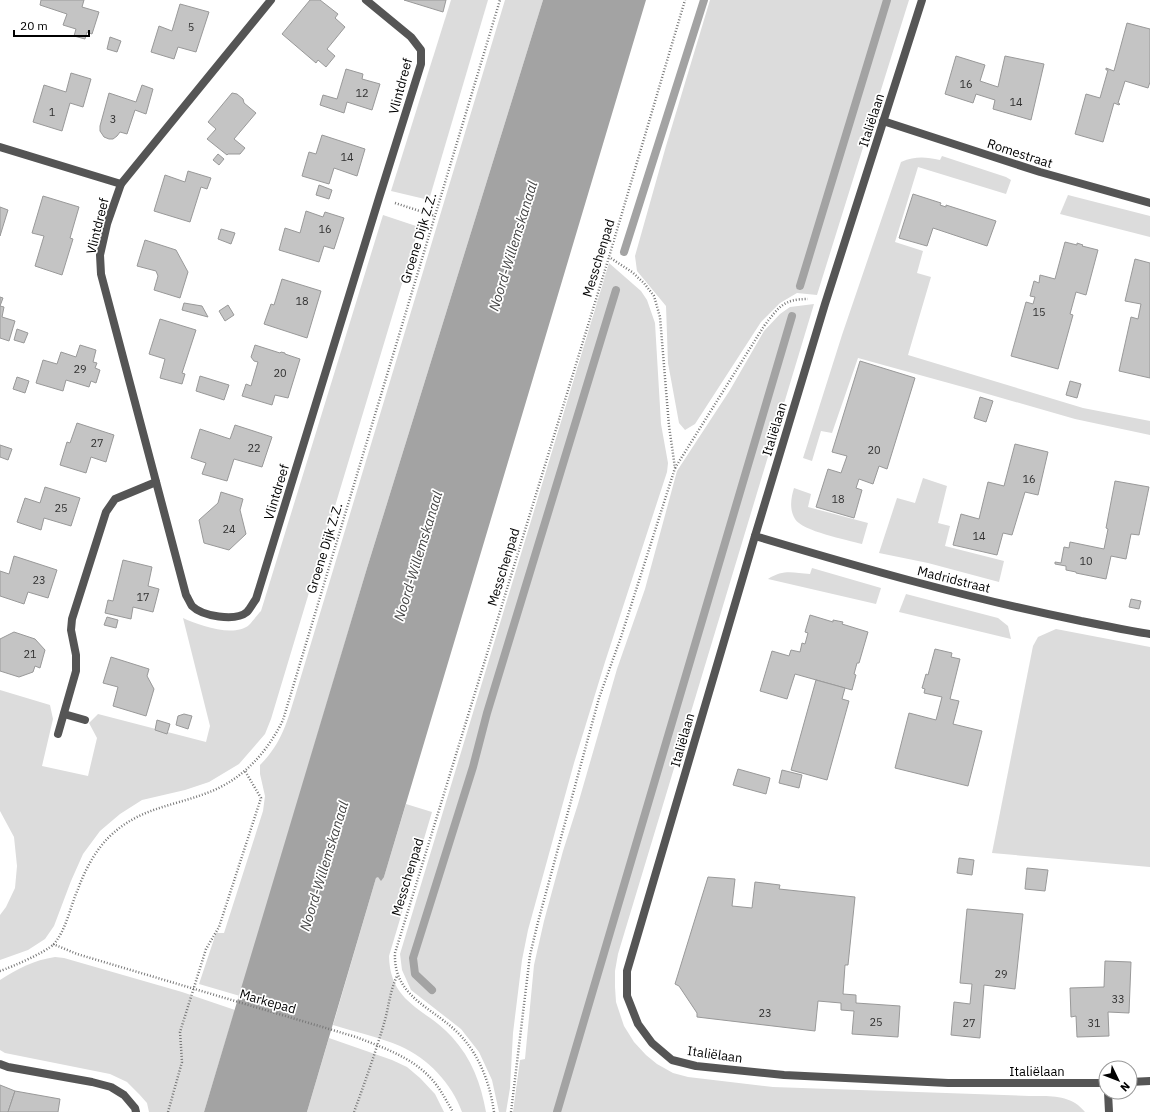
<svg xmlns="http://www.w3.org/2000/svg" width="1150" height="1112" font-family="'IBM Plex Sans',sans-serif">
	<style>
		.green { fill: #dcdcdc }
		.water { fill: #a3a3a3 }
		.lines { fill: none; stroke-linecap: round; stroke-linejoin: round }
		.stream { stroke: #a3a3a3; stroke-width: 8 }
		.building { fill: #c4c4c4; stroke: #999 }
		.path { stroke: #777; stroke-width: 2.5; stroke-dasharray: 1 2; stroke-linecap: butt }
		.minor { stroke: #555; stroke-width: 8 }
		.labels { text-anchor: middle; stroke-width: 3.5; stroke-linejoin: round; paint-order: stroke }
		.number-label { font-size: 11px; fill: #313131 }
		.street-label { font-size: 13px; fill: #000; stroke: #fff }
		.water-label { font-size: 14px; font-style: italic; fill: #444; stroke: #fff }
	</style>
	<rect width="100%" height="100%" fill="#fff"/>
	<!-- green -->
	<g class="green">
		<polygon points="451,0 488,0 429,200 391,191"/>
		<path d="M505 0H543L367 568 240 996 199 984 216 933H224L263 811 265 796 260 774V765C282 743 287 722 296 693Z"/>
		<polygon points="710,0 909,0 817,295 797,293 780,303 761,322 695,424 685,430 679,423 668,363 666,306 637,271 635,256 666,146"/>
		<path d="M942 156 1006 177 1011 180 1006 194 918 167 895 242 923 251 917 273 931 277 908 355 1083 408 1150 421V435L1075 419 974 390 858 358 832 433 821 431 812 461 803 458 842 335 901 162C916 156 925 157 940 160Z"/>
		<polygon points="1068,195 1150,216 1150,237 1060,214"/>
		<path d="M383 215 419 227 277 699 271 719 265 734 239 764 209 782 185 790 142 800 120 814 100 831 83 854 71 881 54 926 45 939 28 950 0 960V915L6 907 15 888 17 866 14 837 0 811V690L50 705 53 719 42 766 88 776 97 738 89 723 98 714 206 742 210 726 183 618C198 625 234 638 249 625 253 621 257 615 261 611Z"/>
		<polygon points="609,263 641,291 647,300 655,323 661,424 668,463 667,472 605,662 574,763 528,930 522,960 513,1033 510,1088 506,1112 499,1112 492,1080 479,1052 461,1029 411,990 402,970 400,954"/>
		<path d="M814 304 618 954 615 971V987L616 1002 624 1026 634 1042 646 1055 657 1064 673 1073 688 1077 773 1087 1029 1096C1049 1096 1071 1094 1085 1112H513L520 1060 525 1059 534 965 544 921 563 851 578 804 617 669 645 589 677 471 730 390 764 331 780 314 790 307Z"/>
		<polygon points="923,478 947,486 938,523 950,526 945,546 1004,561 999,582 928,563 879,553 897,498 915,503"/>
		<path d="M794 488 811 494 808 507 868 523 862 544C847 540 802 531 795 519 789 509 791 498 794 488Z"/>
		<path d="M812 568 881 588 876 604 768 579C784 569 793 573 810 574Z"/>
		<polygon points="906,594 998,618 1008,626 1011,639 899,612"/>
		<polygon points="1056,629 1150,647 1150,867 992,853 1033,646 1038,637"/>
		<path d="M406 804 432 812 389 956C390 1004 426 1008 452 1037 472 1059 481 1084 486 1112H462C452 1084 428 1058 400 1046 379 1037 355 1032 333 1025L376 878 378 876 384 877Z"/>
		<path d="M55 957 64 958 182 992 235 1010 204 1112H149L147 1103 139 1094 127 1082 110 1074 5 1053 0 1050V980C17 969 34 960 55 957Z"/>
		<polygon points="329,1038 392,1060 407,1067 420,1078 435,1094 444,1112 307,1112"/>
	</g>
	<!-- water -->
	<polygon class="water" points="543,0 646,0 384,877 381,881 378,877 376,878 307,1112 204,1112 367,568"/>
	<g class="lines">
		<!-- stream -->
		<g class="stream">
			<polyline points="624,252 704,0"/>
			<polyline points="800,286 887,0"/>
			<polyline points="432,990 415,974 413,958 473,767 487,713 616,290"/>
			<polyline points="557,1112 792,316"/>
		</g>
	</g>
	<!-- building -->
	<g class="building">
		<polygon points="41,0 84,0 82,7 99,12 92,34 87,32 85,39 74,36 76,29 63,25 67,14 40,5"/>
		<polygon points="310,0 320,0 338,14 335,18 345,27 327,49 335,56 326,67 318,60 316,63 282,34"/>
		<polygon points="404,0 446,0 443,12"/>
		<polygon points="180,4 209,12 196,52 178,47 174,59 151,52 159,26 172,31"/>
		<polygon points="1127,23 1150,29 1150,82 1148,88 1125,81 1118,103 1120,104 1119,105 1114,103 1103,142 1075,134 1086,94 1100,98 1108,70 1106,70 1106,68 1114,71"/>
		<polygon points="110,37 121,41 117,52 107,49"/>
		<polygon points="956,56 985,65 980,81 998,87 1005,56 1044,64 1031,120 993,109 995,100 976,94 973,103 945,94"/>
		<polygon points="346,69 363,74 362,79 380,84 372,110 347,102 344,113 320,105 323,95 337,99"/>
		<polygon points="71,73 91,79 83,107 70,103 62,131 33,122 44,85 66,92"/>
		<polygon points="142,85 153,89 146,114 135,110 127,134 120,132 117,136 113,139 109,139 104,137 100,131 100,126 109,93 136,102"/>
		<polygon points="232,93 237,94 243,99 244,103 256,113 234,139 245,148 240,154 228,154 227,155 207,139 216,129 208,122"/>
		<polygon points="322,135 365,149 357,176 334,168 329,184 302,176 309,152 316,154"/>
		<polygon points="218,154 224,159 219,165 213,160"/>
		<polygon points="188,171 211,178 207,189 201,187 190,222 154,211 165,175 185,182"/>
		<polygon points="319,185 332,190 329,199 316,195"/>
		<polygon points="913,194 941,203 940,205 946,207 946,205 996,221 987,246 933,228 927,246 899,238"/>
		<polygon points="43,196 79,207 70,238 73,239 62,275 35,266 44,236 32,233"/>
		<polygon points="0,207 8,210 0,236"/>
		<polygon points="306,211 323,217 325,212 344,218 334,249 324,246 319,262 279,250 285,228 300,233"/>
		<polygon points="221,229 235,233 231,244 218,239"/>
		<polygon points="145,240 176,250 188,272 180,298 154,290 158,276 156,271 137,266"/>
		<polygon points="1065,242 1077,245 1077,243 1083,245 1082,246 1098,250 1086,295 1076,292 1070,314 1073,315 1058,369 1011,356 1026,302 1033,304 1035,297 1030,296 1034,281 1039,283 1040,275 1055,279"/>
		<polygon points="1135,259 1150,263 1150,378 1119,371 1131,317 1138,319 1141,304 1125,301"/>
		<polygon points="282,279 321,291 307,338 264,324 271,304 274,305"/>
		<polygon points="0,297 3,298 0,306 4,307 2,317 15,321 9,341 0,338"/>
		<polygon points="184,303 202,306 208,317 182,310"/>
		<polygon points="228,305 234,315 225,321 219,311"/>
		<polygon points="160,319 196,330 182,373 185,374 182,384 160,378 165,359 149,354"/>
		<polygon points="17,329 28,333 24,343 14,340"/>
		<polygon points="80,345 96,350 93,362 97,363 95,368 100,370 96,383 91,381 89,387 66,380 63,391 36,383 43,360 57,364 61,352 76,357"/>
		<polygon points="255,345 280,353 281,352 285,353 285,354 300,359 288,398 275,395 272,405 242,396 246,384 251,386 258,362 254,361 251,357"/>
		<polygon points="860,361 915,378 887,469 879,466 873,484 859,479 856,488 862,490 854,518 816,507 828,469 841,473 847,456 832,452"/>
		<polygon points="200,376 229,385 224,400 196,391"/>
		<polygon points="17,377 29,381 25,393 13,389"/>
		<polygon points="1070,381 1081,384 1077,398 1066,395"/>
		<polygon points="980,397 993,401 986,422 974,418"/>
		<polygon points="77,423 114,435 106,462 91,457 86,473 60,465 67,442 70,443"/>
		<polygon points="235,425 272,437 262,467 234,459 227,481 202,474 206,463 191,458 200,429 230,439"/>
		<polygon points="1015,444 1048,452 1038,495 1025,492 1012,535 1003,533 997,555 953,545 961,514 979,519 988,482 1004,486"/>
		<polygon points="0,445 12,449 8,460 0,457"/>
		<polygon points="1115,481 1149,487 1139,535 1131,534 1126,559 1111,556 1106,579 1076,573 1076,572 1066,570 1066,566 1055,564 1055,562 1061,563 1064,547 1069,548 1070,542 1104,549 1108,529 1106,528"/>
		<polygon points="45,487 80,498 71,526 44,518 41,530 17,522 25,498 40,503"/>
		<polygon points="221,492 243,499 240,510 246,534 229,550 204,543 199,520 218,503"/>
		<polygon points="14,556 57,570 48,598 28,592 24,604 0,596 0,571 9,574"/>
		<polygon points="123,560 152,567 148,586 159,589 153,612 133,607 131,619 105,613 108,600 113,601"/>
		<polygon points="1131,599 1141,601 1139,609 1129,607"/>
		<polygon points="810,615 833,622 833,620 843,622 842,624 868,632 859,663 857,663 854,674 856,675 852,690 795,674 787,699 760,691 772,651 789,656 791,650 800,652 802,643 805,644 808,633 805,632"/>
		<polygon points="107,617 118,620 116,628 104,625"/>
		<polygon points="14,632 35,639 45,650 40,668 35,666 33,672 19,677 0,671 0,639"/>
		<polygon points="935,649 952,653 951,657 960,659 950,699 959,701 953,724 982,731 968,786 895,768 909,713 936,720 942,697 924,693 925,689 922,688 926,674 928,675"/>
		<polygon points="111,657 149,669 147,676 154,689 146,716 113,706 118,687 103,683"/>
		<polygon points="816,680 845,688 842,699 849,701 827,780 791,770"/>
		<polygon points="184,714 192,716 188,729 176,725 178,716"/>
		<polygon points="157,720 170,724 167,734 155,730"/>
		<polygon points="738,769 770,778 766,794 733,785"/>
		<polygon points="782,770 802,775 799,788 779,783"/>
		<polygon points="959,858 974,860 972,875 957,873"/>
		<polygon points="1027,868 1048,870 1045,891 1025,889"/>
		<polygon points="708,877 735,879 732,906 752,908 755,882 780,885 779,889 855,897 848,965 845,965 843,994 856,995 856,1003 900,1006 898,1037 852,1034 854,1011 841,1010 841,1003 818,1001 815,1031 697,1017 697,1013 679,986 675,984"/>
		<polygon points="967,909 1023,914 1015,989 984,985 980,1038 951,1035 954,1002 970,1004 972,984 960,983"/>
		<polygon points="1105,961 1131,962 1129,1013 1108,1012 1109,1036 1077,1037 1076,1016 1071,1017 1070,988 1104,987"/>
		<polygon points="0,1085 15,1091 8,1112 0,1112"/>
		<polygon points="15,1091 60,1099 58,1112 8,1112"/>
	</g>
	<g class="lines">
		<!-- path -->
		<g class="path">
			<polyline points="395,203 435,216"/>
			<path d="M675 468 764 326C779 307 783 299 808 299"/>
			<path d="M53 944 77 954 356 1037C384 1048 415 1058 435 1083 442 1092 447 1102 453 1112"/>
			<path d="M0 971C12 967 46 952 54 944 67 928 70 907 78 889 85 870 95 851 109 837 139 808 170 807 207 793 242 780 267 753 283 720L500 0"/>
			<polyline points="168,1112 182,1062 180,1032 206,949 219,927 261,798 245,771"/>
			<path d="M354 1112C365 1082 376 1051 385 1020 389 1005 390 991 397 976"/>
			<path d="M494 1112C490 1084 480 1056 460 1035 435 1008 393 998 395 953L609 257 685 0"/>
			<polyline points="511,1112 530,955 538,922 599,698 621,637 675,468 669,426 660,317 654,296 644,283 632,272 609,257"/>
		</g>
		<!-- minor -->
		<g class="minor">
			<path d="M271 0 121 184 107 224 100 255 101 274 186 595C188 598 190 603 192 606 202 616 235 622 247 612 250 609 253 603 256 599L379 198 421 64V50L411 37 366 0"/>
			<polyline points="922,0 825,304 755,536 627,971 627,996 638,1024 652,1043 672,1060 696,1066 784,1075 948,1083 1106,1083"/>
			<polyline points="883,121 1040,172 1150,203"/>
			<polyline points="0,147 121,184"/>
			<path d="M755 536C862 568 971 599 1081 621 1104 625 1127 631 1150 634"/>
			<polyline points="64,714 85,720"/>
			<polyline points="58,734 76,671 76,655 71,630 72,619 106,512 115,499 156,482"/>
			<polyline points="0,1064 8,1067 92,1082 111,1087 124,1095 135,1108 136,1112"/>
			<polyline points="1130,1082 1150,1081"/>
			<polyline points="1108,1092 1109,1112"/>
		</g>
	</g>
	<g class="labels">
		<!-- number labels -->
		<g class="number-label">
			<text x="191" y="31">5</text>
			<text x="966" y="88">16</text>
			<text x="362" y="97">12</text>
			<text x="1016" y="106">14</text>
			<text x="52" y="116">1</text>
			<text x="113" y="123">3</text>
			<text x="347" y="161">14</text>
			<text x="325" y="233">16</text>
			<text x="302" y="305">18</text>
			<text x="1039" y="316">15</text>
			<text x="80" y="373">29</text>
			<text x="280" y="377">20</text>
			<text x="97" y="447">27</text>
			<text x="254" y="452">22</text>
			<text x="874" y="454">20</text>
			<text x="1029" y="483">16</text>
			<text x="838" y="503">18</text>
			<text x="61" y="512">25</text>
			<text x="229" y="533">24</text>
			<text x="979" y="540">14</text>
			<text x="1086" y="565">10</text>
			<text x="39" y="584">23</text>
			<text x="143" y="601">17</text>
			<text x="30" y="658">21</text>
			<text x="1001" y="978">29</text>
			<text x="1118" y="1003">33</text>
			<text x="765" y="1017">23</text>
			<text x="876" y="1026">25</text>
			<text x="969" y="1027">27</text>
			<text x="1094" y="1027">31</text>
		</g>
		<!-- street labels -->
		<g class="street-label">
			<text transform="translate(400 86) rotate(-75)" y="5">Vlintdreef</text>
			<text transform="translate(871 120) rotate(-72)" y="5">Italiëlaan</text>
			<text transform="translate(1020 153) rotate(18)" y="5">Romestraat</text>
			<text transform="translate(97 226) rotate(-76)" y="5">Vlintdreef</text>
			<text transform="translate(418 238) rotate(-73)" y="5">Groene Dijk Z.Z.</text>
			<text transform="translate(598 258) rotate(-73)" y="5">Messchenpad</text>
			<text transform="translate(774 429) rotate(-73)" y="5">Italiëlaan</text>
			<text transform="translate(276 492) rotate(-73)" y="5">Vlintdreef</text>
			<text transform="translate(324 548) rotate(-73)" y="5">Groene Dijk Z.Z.</text>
			<text transform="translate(503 567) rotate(-73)" y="5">Messchenpad</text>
			<text transform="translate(954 579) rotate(14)" y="5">Madridstraat</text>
			<text transform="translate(682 740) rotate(-74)" y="5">Italiëlaan</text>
			<text transform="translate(407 877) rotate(-73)" y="5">Messchenpad</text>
			<text transform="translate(268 1001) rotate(16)" y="5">Markepad</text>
			<text transform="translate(715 1054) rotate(8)" y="5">Italiëlaan</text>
			<text x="1037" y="1076">Italiëlaan</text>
		</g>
		<!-- water labels -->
		<g class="water-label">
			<text transform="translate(513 246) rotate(-73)" y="5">Noord-Willemskanaal</text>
			<text transform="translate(418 556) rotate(-73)" y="5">Noord-Willemskanaal</text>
			<text transform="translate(324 866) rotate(-73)" y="5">Noord-Willemskanaal</text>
		</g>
	</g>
	<!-- north arrow -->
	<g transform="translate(1118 1080) rotate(133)"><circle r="19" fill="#ffffff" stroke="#999999"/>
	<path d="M0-3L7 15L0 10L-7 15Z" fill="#000000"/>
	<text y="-6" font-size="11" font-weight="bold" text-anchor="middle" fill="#000000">N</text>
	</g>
	<!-- scale -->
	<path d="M14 30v6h75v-6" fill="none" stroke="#000000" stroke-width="2"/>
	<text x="20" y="30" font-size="12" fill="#000000" stroke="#ffffff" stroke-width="3" paint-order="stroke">20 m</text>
</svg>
